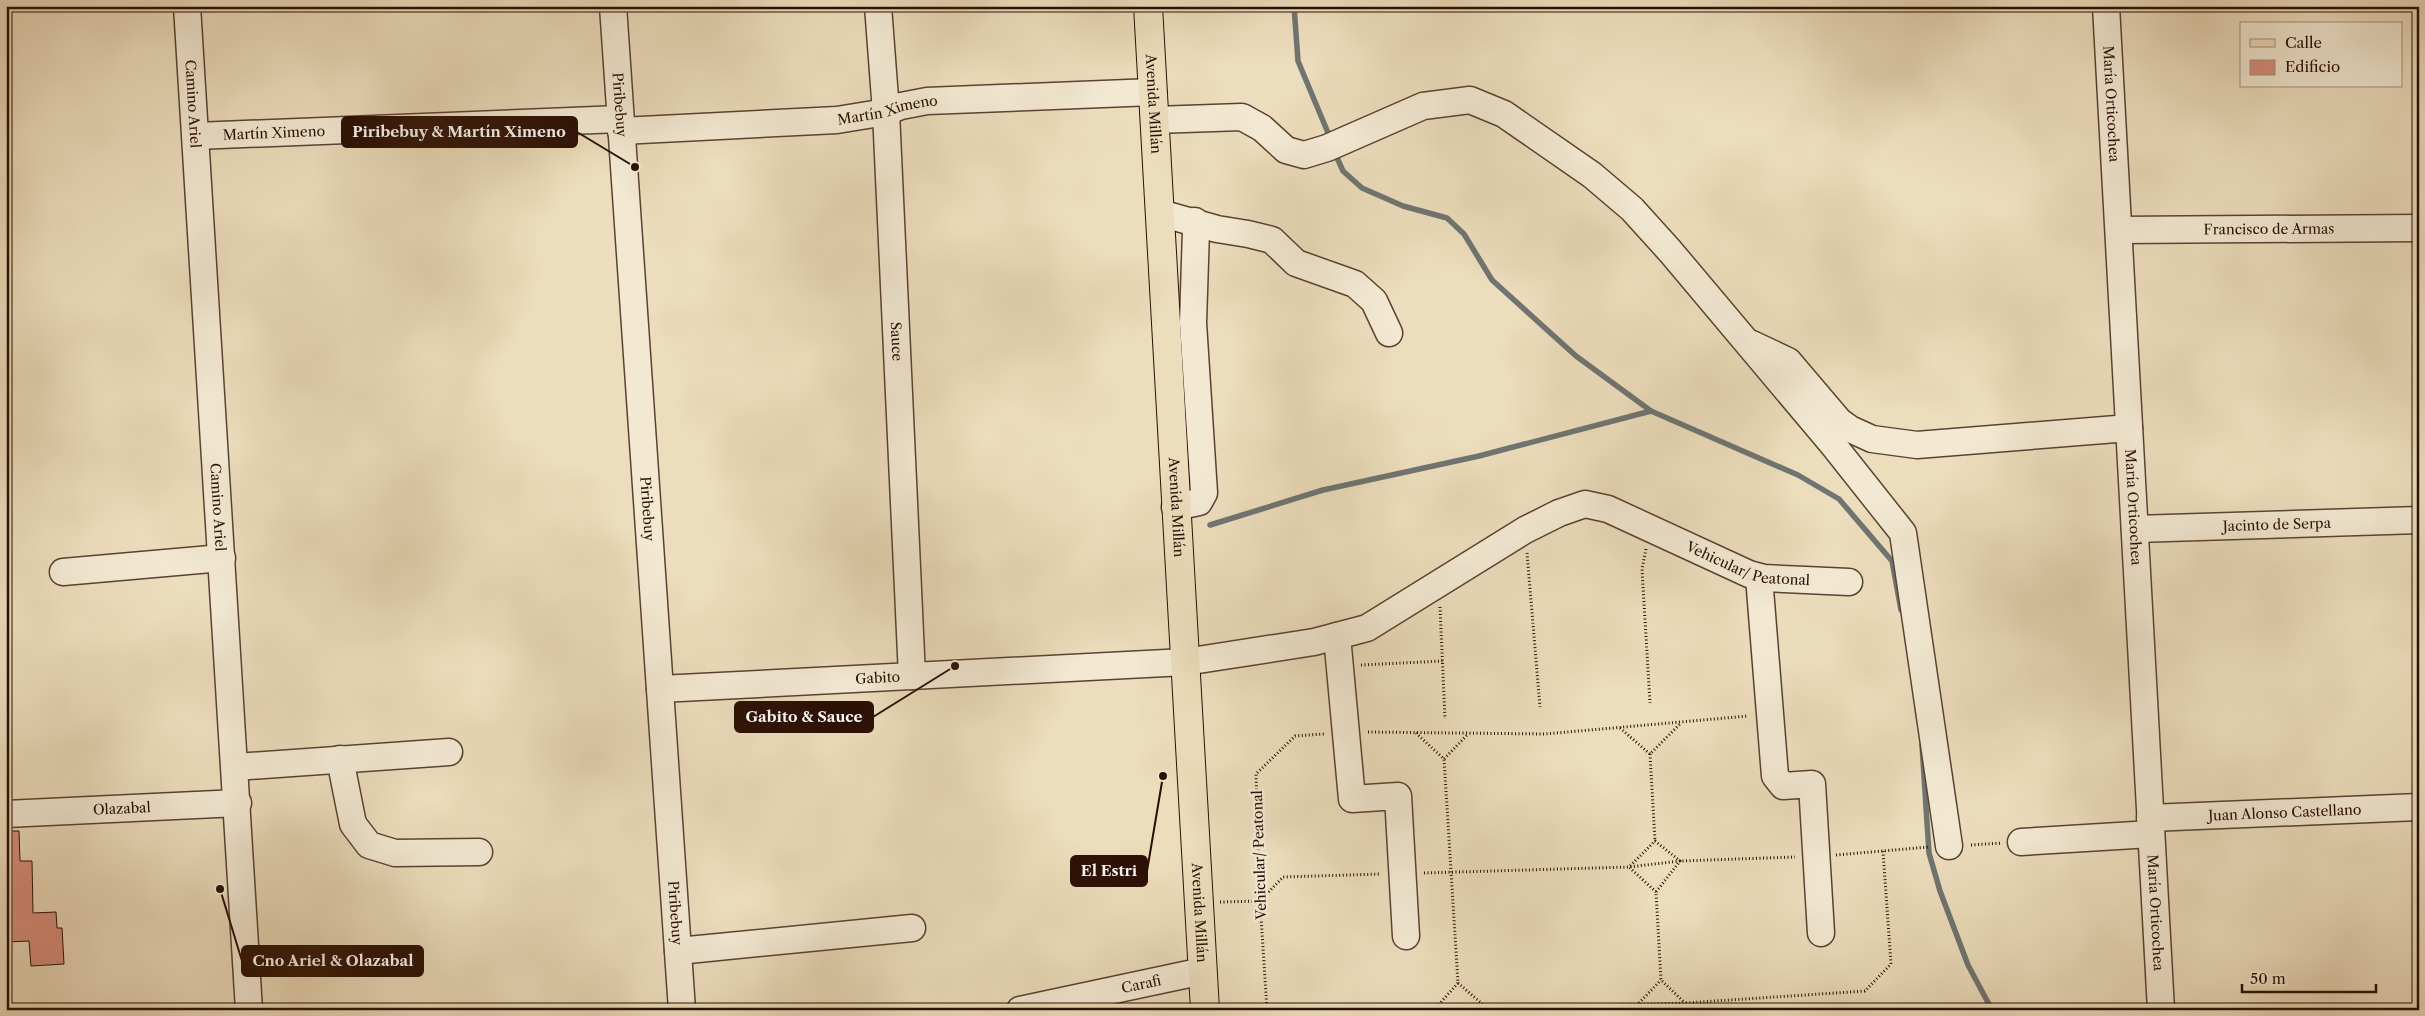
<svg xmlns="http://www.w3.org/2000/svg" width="2425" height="1016" font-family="'Libre Caslon Text',serif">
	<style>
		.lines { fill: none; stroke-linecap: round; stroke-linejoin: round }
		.stream { stroke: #6f7572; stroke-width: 5.5 }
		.building { fill: #d98f7c; stroke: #2a0f04 }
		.minor-casing { stroke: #5a4232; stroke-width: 29 }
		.major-casing { stroke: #2a0f04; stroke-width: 30 }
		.path { stroke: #2a0f04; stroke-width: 3; stroke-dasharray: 1 2.5; stroke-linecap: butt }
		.minor { stroke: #f3e9d3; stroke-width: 26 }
		.major { stroke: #ecddbc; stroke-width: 28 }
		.labels { text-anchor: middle; stroke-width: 5; stroke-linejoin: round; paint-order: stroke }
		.street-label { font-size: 14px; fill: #2a0f04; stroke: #f3e9d3 }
		.leader { fill: none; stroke: #2a0f04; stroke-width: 2 }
		.callout-dot { fill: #2a0f04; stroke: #f3e9d3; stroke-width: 2 }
		.callout { fill: #2a0f04; stroke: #2a0f04; stroke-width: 2 }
		.callout-label { font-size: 15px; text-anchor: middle; font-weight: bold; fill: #fff }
	</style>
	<rect width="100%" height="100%" fill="#ecddbc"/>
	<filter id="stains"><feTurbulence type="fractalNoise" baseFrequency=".004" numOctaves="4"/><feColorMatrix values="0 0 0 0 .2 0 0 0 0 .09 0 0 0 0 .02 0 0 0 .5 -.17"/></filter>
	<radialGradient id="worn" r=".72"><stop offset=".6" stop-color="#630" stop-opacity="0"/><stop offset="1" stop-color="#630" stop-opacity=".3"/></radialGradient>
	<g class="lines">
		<!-- stream -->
		<g class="stream">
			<polyline points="1294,6 1298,61 1331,140"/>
			<polyline points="1334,151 1343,171 1362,188 1403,206 1447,218 1464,234 1492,280 1576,356 1651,411 1798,475 1839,499 1892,561 1901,610"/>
			<polyline points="1210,525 1323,490 1479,456 1651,411"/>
			<polyline points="1922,745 1929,853 1940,891 1968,965 1992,1010"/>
		</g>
	</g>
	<!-- building -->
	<polygon class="building" points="6,831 19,831 20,861 32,861 33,913 56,912 57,928 62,928 64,964 31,966 29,941 6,942"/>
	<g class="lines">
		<!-- minor casing -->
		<g class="minor-casing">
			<g id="minor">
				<path id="s1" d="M187 6 249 1010"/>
				<path id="s2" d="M613 6 682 1010"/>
				<path id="s3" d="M878 6 886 112 912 676"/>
				<path id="s4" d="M2106 6 2161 1010"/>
				<polyline points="1155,120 1242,117 1262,128 1286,150 1304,155 1327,148 1423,106 1470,100 1504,114 1592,175 1632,209 1670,251 1834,446 1903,533 1949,846"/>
				<path id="s5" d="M621 131 837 120 886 112 901 106 927 101 1153 92"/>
				<path id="s6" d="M196 136 620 119"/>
				<polyline points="1160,213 1217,229 1248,234 1272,240 1296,263 1355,284 1374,301 1389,333"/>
				<path id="s7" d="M2119 230 2419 228"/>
				<polyline points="1752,344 1788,361 1839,421 1850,429 1872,439 1917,445 2129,428"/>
				<polyline points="1175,507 1199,502 1204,493 1193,323 1196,230 1195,221"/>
				<path id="s8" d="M2135 529 2419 520"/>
				<polyline points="63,572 222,558"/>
				<polyline points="1759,577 1775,776 1783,786 1812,784 1821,933"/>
				<polyline points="1337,636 1352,799 1398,796 1406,936"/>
				<path id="s9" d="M660 689 1185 662 1314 642 1367 628 1525 530 1559 513 1585 504 1608 509 1749 574 1764 578 1849 582"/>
				<polyline points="340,759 353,824 369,845 395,853 479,852"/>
				<polyline points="235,767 449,752"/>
				<path id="s10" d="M6 814 238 803"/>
				<path id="s11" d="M2150 818 2419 807"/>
				<polyline points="2021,842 2151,834"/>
				<polyline points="678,951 912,928"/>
				<path id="s12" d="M1020 1010 1203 971"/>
			</g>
		</g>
		<!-- major casing -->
		<g class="major-casing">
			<g id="major">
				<path id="s13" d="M1148 6 1205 1010"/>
			</g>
		</g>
		<!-- path -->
		<g class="path">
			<polyline points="1646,549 1642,569 1650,703"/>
			<polyline points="1527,553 1540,707"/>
			<polyline points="1440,607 1445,719"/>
			<polyline points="1361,665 1443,661"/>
			<polyline points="1620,728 1650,754 1681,723"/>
			<polyline points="1368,732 1545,734 1748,716"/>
			<polyline points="1416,733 1444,759 1468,734"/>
			<polyline points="1650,754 1655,841"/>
			<polyline points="1971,845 2002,843"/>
			<polyline points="1836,855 1929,847"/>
			<polyline points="1424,873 1629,867 1680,861 1795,857"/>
			<polyline points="1656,892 1629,867 1655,841 1680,861 1656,892 1661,980 1685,1003"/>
			<polyline points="1220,902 1260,901 1283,877 1381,874"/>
			<polyline points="1458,983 1488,1009"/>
			<polyline points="1639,1003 1661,980"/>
			<polyline points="1623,1005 1685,1003 1865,991 1891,964 1883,851"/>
			<polyline points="1267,1010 1260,901 1256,774 1295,736 1324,734"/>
			<polyline points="1434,1010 1458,983 1444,759"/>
			<polyline points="1488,1010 1623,1005 1624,1010"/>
		</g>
		<!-- minor -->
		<use href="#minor" class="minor"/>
		<!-- major -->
		<use href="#major" class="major"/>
	</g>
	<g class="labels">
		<!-- street labels -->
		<g class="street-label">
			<text dy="5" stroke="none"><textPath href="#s1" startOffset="98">Camino Ariel</textPath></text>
			<text dy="5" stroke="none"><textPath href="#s2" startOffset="99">Piribebuy</textPath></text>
			<text dy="5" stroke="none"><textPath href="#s13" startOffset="98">Avenida Millán</textPath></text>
			<text dy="5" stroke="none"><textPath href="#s4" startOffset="98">María Orticochea</textPath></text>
			<text dy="5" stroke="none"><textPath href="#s5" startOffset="268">Martín Ximeno</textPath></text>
			<text dy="5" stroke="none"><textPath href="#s6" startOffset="78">Martín Ximeno</textPath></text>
			<text dy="5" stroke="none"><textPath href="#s7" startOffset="150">Francisco de Armas</textPath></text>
			<text dy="5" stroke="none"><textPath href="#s3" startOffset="336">Sauce</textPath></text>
			<text dy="5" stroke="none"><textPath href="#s1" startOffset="502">Camino Ariel</textPath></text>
			<text dy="5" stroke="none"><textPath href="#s2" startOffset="504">Piribebuy</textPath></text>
			<text dy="5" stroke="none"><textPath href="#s13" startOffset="502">Avenida Millán</textPath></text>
			<text dy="5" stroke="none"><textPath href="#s4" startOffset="502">María Orticochea</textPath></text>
			<text dy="5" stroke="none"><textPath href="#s8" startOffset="142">Jacinto de Serpa</textPath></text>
			<text dy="5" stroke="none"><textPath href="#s9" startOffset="1138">Vehicular/ Peatonal</textPath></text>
			<text dy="5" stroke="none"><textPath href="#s9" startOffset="218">Gabito</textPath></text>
			<text dy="5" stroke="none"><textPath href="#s10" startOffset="116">Olazabal</textPath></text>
			<text dy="5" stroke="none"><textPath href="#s11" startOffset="135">Juan Alonso Castellano</textPath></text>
			<text transform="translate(1259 855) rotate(-92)" y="5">Vehicular/ Peatonal</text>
			<text dy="5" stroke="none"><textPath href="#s2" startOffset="909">Piribebuy</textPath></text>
			<text dy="5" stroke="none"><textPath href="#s13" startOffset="908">Avenida Millán</textPath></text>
			<text dy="5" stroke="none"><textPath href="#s4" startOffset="908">María Orticochea</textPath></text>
			<text dy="5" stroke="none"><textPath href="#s12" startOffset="124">Carafi</textPath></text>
		</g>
	</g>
	<!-- callouts -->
	<path class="leader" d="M635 167L577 132M955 666L873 717M1163 776L1147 871M220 889L242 961"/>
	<g class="callout-dot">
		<circle cx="635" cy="167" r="5"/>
		<circle cx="955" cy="666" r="5"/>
		<circle cx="1163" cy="776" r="5"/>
		<circle cx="220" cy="889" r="5"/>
	</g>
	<g class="callout">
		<rect x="342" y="117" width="235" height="30" rx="5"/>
		<rect x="735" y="702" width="138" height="30" rx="5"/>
		<rect x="1071" y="856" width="76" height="30" rx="5"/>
		<rect x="242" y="946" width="181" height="30" rx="5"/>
	</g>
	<g class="callout-label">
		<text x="459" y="137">Piribebuy &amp; Martín Ximeno</text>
		<text x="804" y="722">Gabito &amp; Sauce</text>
		<text x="1109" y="876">El Estri</text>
		<text x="333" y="966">Cno Ariel &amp; Olazabal</text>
	</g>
	<!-- margin -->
	<rect width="2425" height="1016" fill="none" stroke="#ecddbc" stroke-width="25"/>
	<rect x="8" y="8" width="2410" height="1001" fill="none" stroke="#2a0f04" stroke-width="2.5"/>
	<rect x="12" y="12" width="2400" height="991" fill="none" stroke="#2a0f04"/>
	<!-- legend -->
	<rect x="2240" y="22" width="162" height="65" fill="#f3e9d3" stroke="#a39280"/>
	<rect x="2250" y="39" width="25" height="8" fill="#ecddbc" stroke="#a39280"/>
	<text x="2285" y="48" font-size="15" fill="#2a0f04">Calle</text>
	<rect x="2250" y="60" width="25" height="15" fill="#d98f7c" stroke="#a39280"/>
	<text x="2285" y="72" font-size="15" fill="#2a0f04">Edificio</text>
	<!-- scale -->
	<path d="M2242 984v8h134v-8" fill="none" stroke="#2a0f04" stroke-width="2.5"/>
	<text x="2250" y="984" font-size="15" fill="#2a0f04" stroke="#f3e9d3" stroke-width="4" paint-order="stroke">50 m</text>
	<rect width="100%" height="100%" filter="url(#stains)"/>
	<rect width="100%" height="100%" fill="url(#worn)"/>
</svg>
